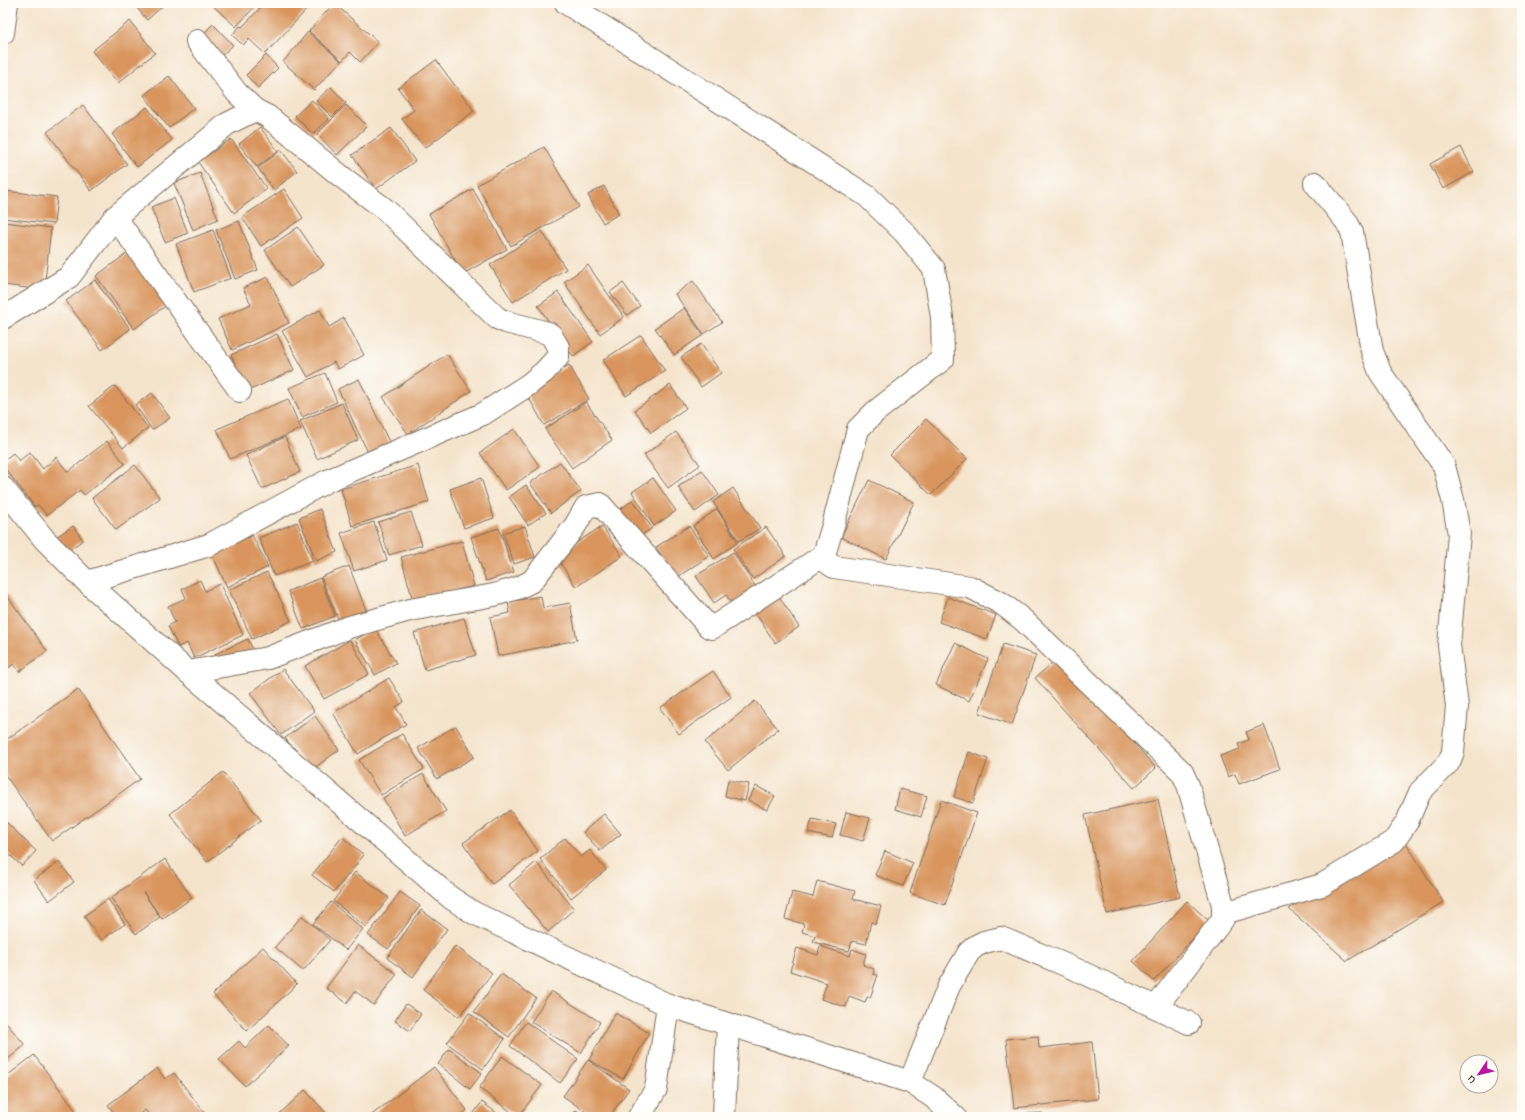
<svg xmlns="http://www.w3.org/2000/svg" width="1525" height="1120" font-family="'Indie Flower',sans-serif">
	<style>
		.building { fill: #d9955d }
		.lines { fill: none; stroke-linecap: round; stroke-linejoin: round }
		.minor-casing { stroke: #7c6b5b; stroke-width: 24 }
		.minor { stroke: #fff; stroke-width: 22 }
	</style>
	<rect width="100%" height="100%" fill="#fdfcf7"/>
	<filter id="ink" filterUnits="userSpaceOnUse"><feTurbulence type="fractalNoise" baseFrequency=".025" numOctaves="2"/><feDisplacementMap in="SourceGraphic" scale="8" xChannelSelector="R" yChannelSelector="G"/><feConvolveMatrix kernelMatrix="1 2 1 2 8 2 1 2 1" color-interpolation-filters="sRGB"/></filter>
	<filter id="wash" filterUnits="userSpaceOnUse"><feTurbulence type="fractalNoise" baseFrequency=".012" numOctaves="4" result="noise"/><feDisplacementMap in="SourceGraphic" scale="16" xChannelSelector="R" yChannelSelector="G"/><feGaussianBlur stdDeviation="0.9" result="paint"/><feColorMatrix in="noise" values="0 0 0 0 0 0 0 0 0 0 0 0 0 0 0 0 0 1.4 0 .05"/><feComposite in="paint" operator="in"/></filter>
	<g filter="url(#wash)">
		<rect width="100%" height="100%" fill="#f5e4cc"/>
		<g id="blocks">
			<!-- building -->
			<g class="building">
				<polygon points="133,3 166,3 147,20"/>
				<polygon points="210,3 256,3 257,4 236,27"/>
				<polygon points="265,3 307,3 310,6 265,54 249,39 243,45 232,35 240,26 242,27"/>
				<polygon points="334,3 378,42 360,62 350,52 342,61 309,31"/>
				<polygon points="130,21 155,53 118,83 92,51"/>
				<polygon points="213,24 233,45 220,57 201,36"/>
				<polygon points="308,32 341,61 314,90 283,62"/>
				<polygon points="266,55 278,68 258,88 246,75"/>
				<polygon points="436,60 474,111 425,148 402,119 414,110 398,88"/>
				<polygon points="169,76 194,108 169,128 144,95"/>
				<polygon points="331,87 346,103 332,117 316,101"/>
				<polygon points="312,100 329,119 313,134 295,116"/>
				<polygon points="83,105 127,164 91,191 47,132"/>
				<polygon points="346,105 367,126 337,155 317,134"/>
				<polygon points="147,107 172,140 137,167 112,134"/>
				<polygon points="260,127 278,151 257,167 239,144"/>
				<polygon points="391,128 415,161 376,189 352,155"/>
				<polygon points="231,139 267,189 234,213 198,162"/>
				<polygon points="544,147 579,207 511,246 477,185"/>
				<polygon points="1461,147 1474,172 1443,189 1430,164"/>
				<polygon points="281,150 297,171 274,190 258,168"/>
				<polygon points="200,173 218,219 193,230 174,183"/>
				<polygon points="604,186 619,214 603,223 588,195"/>
				<polygon points="284,189 303,218 261,246 242,217"/>
				<polygon points="473,189 507,249 463,274 429,214"/>
				<polygon points="6,191 57,197 54,224 3,218"/>
				<polygon points="174,198 188,233 165,242 151,207"/>
				<polygon points="239,221 258,270 235,279 216,230"/>
				<polygon points="4,222 51,228 44,290 3,285 3,234"/>
				<polygon points="298,227 324,265 290,287 265,250"/>
				<polygon points="213,230 231,278 194,292 176,244"/>
				<polygon points="542,231 566,269 513,302 490,265"/>
				<polygon points="133,249 171,302 134,329 96,276"/>
				<polygon points="588,265 624,317 600,334 564,282"/>
				<polygon points="268,277 289,323 232,350 218,319 251,304 243,288"/>
				<polygon points="95,280 130,329 102,350 66,301"/>
				<polygon points="693,281 722,322 704,334 675,294"/>
				<polygon points="623,283 640,306 627,315 610,292"/>
				<polygon points="558,292 593,342 573,356 538,306"/>
				<polygon points="684,308 703,335 674,355 655,328"/>
				<polygon points="320,310 329,327 344,318 364,355 338,369 334,362 308,377 282,331"/>
				<polygon points="277,334 294,370 248,391 231,355"/>
				<polygon points="641,335 665,371 626,396 603,360"/>
				<polygon points="701,344 721,373 701,387 681,357"/>
				<polygon points="447,354 471,391 408,434 383,397"/>
				<polygon points="569,365 589,399 544,425 525,391"/>
				<polygon points="325,373 337,402 302,417 289,388"/>
				<polygon points="359,379 393,450 371,459 338,389"/>
				<polygon points="670,385 686,408 651,433 635,410"/>
				<polygon points="115,386 148,428 123,448 89,406"/>
				<polygon points="152,393 170,418 152,430 135,405"/>
				<polygon points="288,399 301,429 230,459 217,429"/>
				<polygon points="586,402 612,440 572,468 545,429"/>
				<polygon points="342,403 358,440 317,459 300,421"/>
				<polygon points="926,419 967,459 931,495 890,455"/>
				<polygon points="514,429 540,467 506,490 480,453"/>
				<polygon points="676,432 700,465 668,488 644,455"/>
				<polygon points="285,437 300,472 262,489 246,455"/>
				<polygon points="107,441 125,464 84,495 80,490 47,515 38,505 35,507 3,466 3,461 13,453 19,461 30,452 43,469 56,457 68,472"/>
				<polygon points="560,462 581,491 551,513 530,483"/>
				<polygon points="135,465 160,498 116,530 92,498"/>
				<polygon points="418,465 429,502 352,526 341,489"/>
				<polygon points="702,470 719,495 695,512 678,487"/>
				<polygon points="481,478 494,518 464,528 450,489"/>
				<polygon points="653,478 676,511 654,526 632,492"/>
				<polygon points="869,480 914,502 886,559 841,537"/>
				<polygon points="526,485 546,513 528,525 509,497"/>
				<polygon points="733,488 760,528 739,541 713,502"/>
				<polygon points="633,500 652,528 638,538 619,510"/>
				<polygon points="320,509 337,552 316,561 299,518"/>
				<polygon points="717,509 738,542 714,559 693,526"/>
				<polygon points="411,512 422,545 389,555 378,522"/>
				<polygon points="297,522 313,561 274,576 259,538"/>
				<polygon points="374,522 387,560 354,571 341,533"/>
				<polygon points="73,526 83,540 66,552 56,537"/>
				<polygon points="525,526 535,557 514,564 503,533"/>
				<polygon points="602,526 622,556 576,587 556,556"/>
				<polygon points="689,526 709,556 676,578 656,547"/>
				<polygon points="766,527 786,556 753,579 733,549"/>
				<polygon points="499,528 514,572 486,581 471,537"/>
				<polygon points="252,535 268,567 227,587 212,554"/>
				<polygon points="462,541 474,586 413,601 401,557"/>
				<polygon points="733,552 757,589 733,605 726,595 714,603 696,576"/>
				<polygon points="349,566 368,615 341,626 321,577"/>
				<polygon points="267,572 291,621 252,639 229,590"/>
				<polygon points="320,578 335,616 303,629 288,591"/>
				<polygon points="200,580 205,591 220,584 243,635 194,658 187,643 178,647 168,626 175,622 168,606 186,598 182,589"/>
				<polygon points="3,590 47,651 19,672 14,664 5,670 3,667"/>
				<polygon points="775,590 799,627 775,643 751,606"/>
				<polygon points="541,596 543,608 570,603 577,640 498,656 490,617 510,613 508,602"/>
				<polygon points="948,597 996,615 987,639 939,622"/>
				<polygon points="464,618 476,655 425,670 414,633"/>
				<polygon points="375,628 396,663 375,675 355,640"/>
				<polygon points="248,639 256,656 224,671 215,654"/>
				<polygon points="350,640 369,674 324,699 305,666"/>
				<polygon points="955,643 988,659 969,701 936,685"/>
				<polygon points="1003,644 1036,655 1012,725 979,713"/>
				<polygon points="1058,658 1156,768 1134,788 1035,678"/>
				<polygon points="283,669 314,711 281,735 250,693"/>
				<polygon points="713,671 731,697 679,734 660,708"/>
				<polygon points="389,678 404,702 396,707 406,724 358,754 333,713"/>
				<polygon points="78,689 140,779 52,841 3,772 3,742"/>
				<polygon points="755,701 778,729 728,770 705,742"/>
				<polygon points="315,716 339,750 310,771 285,738"/>
				<polygon points="1264,725 1280,769 1239,784 1235,774 1228,777 1220,756 1240,749 1238,744 1249,740 1246,732"/>
				<polygon points="456,726 474,757 437,779 418,748"/>
				<polygon points="402,734 424,769 381,795 359,760"/>
				<polygon points="969,752 988,759 973,803 954,797"/>
				<polygon points="223,772 261,820 207,862 170,814"/>
				<polygon points="423,774 446,811 405,836 383,798"/>
				<polygon points="728,780 749,784 745,801 725,796"/>
				<polygon points="756,786 775,796 767,810 748,800"/>
				<polygon points="900,789 927,796 921,817 895,809"/>
				<polygon points="1158,799 1180,897 1107,914 1085,815"/>
				<polygon points="941,800 977,813 945,905 910,893"/>
				<polygon points="510,810 538,851 492,884 463,843"/>
				<polygon points="846,812 870,818 863,841 840,835"/>
				<polygon points="604,814 621,834 600,851 583,832"/>
				<polygon points="3,819 36,851 22,866 3,849"/>
				<polygon points="812,819 836,824 832,838 808,833"/>
				<polygon points="342,837 364,855 334,892 312,875"/>
				<polygon points="565,838 581,857 590,850 606,870 571,898 540,859"/>
				<polygon points="1403,838 1443,902 1347,961 1289,909"/>
				<polygon points="885,851 913,863 903,886 875,875"/>
				<polygon points="165,859 192,898 162,919 143,892 160,917 136,934 111,898"/>
				<polygon points="59,862 74,882 49,901 34,880"/>
				<polygon points="536,862 574,909 548,932 509,885"/>
				<polygon points="355,872 389,898 366,927 333,901"/>
				<polygon points="817,881 855,891 853,899 881,906 876,924 871,922 866,944 852,941 849,951 813,942 815,936 802,932 804,924 785,919 792,892 813,897"/>
				<polygon points="400,892 420,906 388,949 368,935"/>
				<polygon points="108,899 125,924 101,940 84,916"/>
				<polygon points="1187,901 1209,921 1154,981 1133,961"/>
				<polygon points="331,902 363,929 346,950 313,924"/>
				<polygon points="421,910 447,929 413,977 387,958"/>
				<polygon points="302,916 330,940 303,971 275,947"/>
				<polygon points="358,945 397,974 374,1005 355,991 347,1003 326,988"/>
				<polygon points="455,946 492,973 459,1017 423,990"/>
				<polygon points="820,946 850,956 852,949 866,954 863,965 874,969 873,974 878,975 870,998 867,997 865,1002 849,996 846,1007 821,999 827,983 790,971 797,948 818,955"/>
				<polygon points="263,947 297,984 247,1031 213,994"/>
				<polygon points="501,974 536,998 509,1037 474,1012"/>
				<polygon points="551,991 600,1022 581,1053 531,1022"/>
				<polygon points="406,1004 421,1014 410,1031 395,1021"/>
				<polygon points="469,1013 505,1039 483,1069 447,1043"/>
				<polygon points="615,1013 649,1033 623,1079 589,1060"/>
				<polygon points="3,1019 25,1045 7,1060 3,1055"/>
				<polygon points="526,1022 578,1059 560,1083 510,1046"/>
				<polygon points="269,1025 289,1046 245,1086 219,1059 239,1041 245,1048"/>
				<polygon points="1038,1036 1039,1048 1092,1042 1098,1099 1014,1108 1006,1039"/>
				<polygon points="449,1049 482,1073 470,1089 438,1064"/>
				<polygon points="34,1055 76,1111 67,1117 3,1117 3,1079"/>
				<polygon points="502,1056 542,1085 518,1117 479,1088"/>
				<polygon points="588,1060 629,1089 609,1117 593,1117 563,1096"/>
				<polygon points="434,1067 467,1110 459,1117 369,1117"/>
				<polygon points="157,1068 165,1079 174,1073 208,1117 151,1117 145,1110 136,1117 117,1117 108,1105"/>
				<polygon points="305,1090 330,1117 276,1117"/>
				<polygon points="482,1102 502,1117 471,1117"/>
				<polygon points="576,1110 586,1117 571,1117"/>
				<polygon points="1042,1113 1042,1117 1001,1117 1001,1115"/>
			</g>
		</g>
	</g>
	<g filter="url(#ink)">
		<use href="#blocks" fill-opacity="0" stroke="#7c6b5b" stroke-width="1"/>
		<g class="lines">
			<!-- minor casing -->
			<g class="minor-casing">
				<g id="minor">
					<polyline points="566,3 867,196 904,232 934,269 942,317 943,359 875,412 858,429 834,522 824,555 828,563 834,567 970,587 1001,603 1023,620 1182,772 1188,785 1223,905 1223,919 1156,1007"/>
					<polyline points="3,33 7,3"/>
					<polyline points="197,41 237,93 255,110"/>
					<polyline points="115,217 240,391"/>
					<polyline points="3,318 69,277 115,217 227,124 255,110 267,116 276,123 342,177 386,210 497,318 506,322 548,333 551,335 558,347 558,357 544,372 528,385 483,414 327,481 209,545 87,582"/>
					<polyline points="3,488 45,540 87,582 188,672 451,898 474,913 499,925 668,1005 910,1082 933,1097 955,1117"/>
					<polyline points="188,672 268,658 349,627 410,610 494,595 518,588 532,581 575,526 586,507 600,504 709,627 712,628 824,555"/>
					<polyline points="1224,913 1322,885 1394,841 1407,822 1420,792 1449,762 1453,752 1457,706 1449,645 1459,534 1453,500 1444,466 1380,372 1372,351 1352,232 1346,221 1315,183"/>
					<polyline points="910,1082 949,986 969,952 976,946 984,942 1001,938 1075,969 1189,1023"/>
					<polyline points="639,1117 656,1089 668,1005"/>
					<polyline points="724,1117 728,1024"/>
				</g>
			</g>
			<!-- minor -->
			<use href="#minor" class="minor"/>
		</g>
	</g>
	<!-- margin -->
	<rect width="1525" height="1120" fill="none" stroke="#fdfcf7" stroke-width="16"/>
	<!-- north arrow -->
	<g transform="translate(1479 1074) rotate(235)"><circle r="19" fill="#fdfcf7" stroke="#afa8a0"/>
	<path d="M0-3L7 15L0 10L-7 15Z" fill="#b5179e"/>
	<text y="-6" font-size="11" font-weight="bold" text-anchor="middle" fill="#3b2a1e">U</text>
	</g>
</svg>
